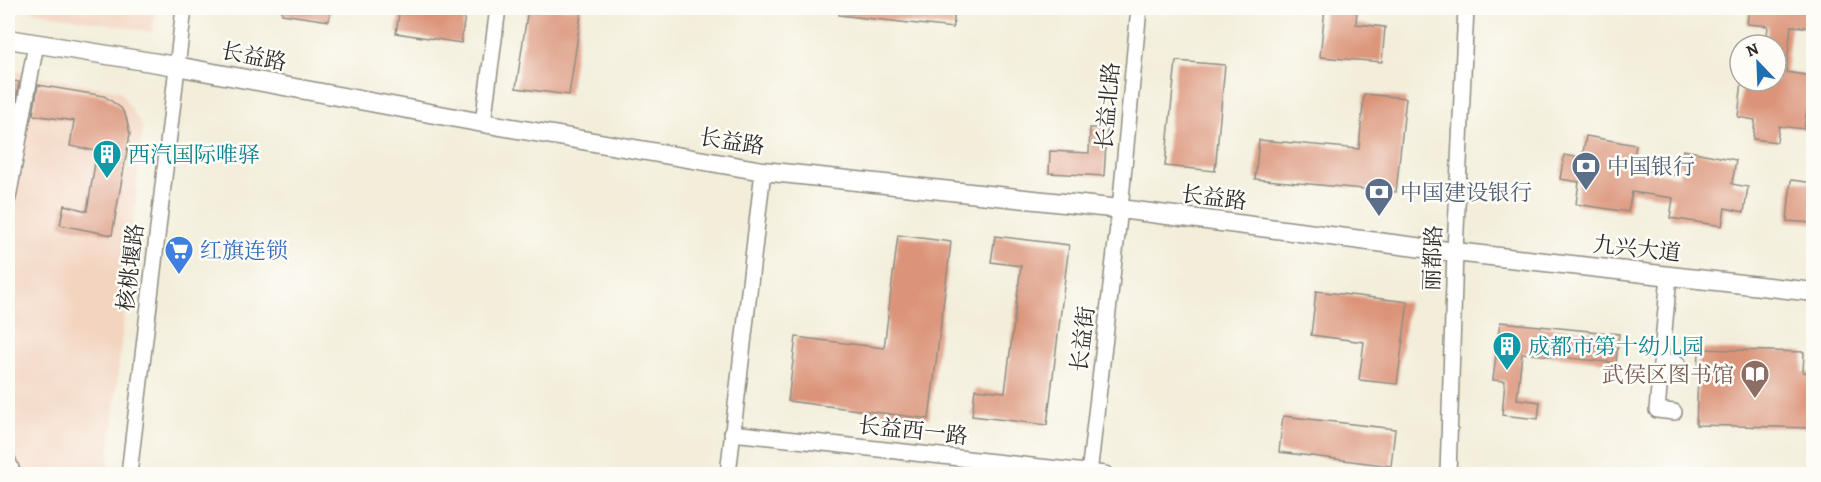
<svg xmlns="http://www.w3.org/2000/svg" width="1821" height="482" font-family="Alegreya,'Noto Serif SC',serif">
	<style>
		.built { fill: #f3d4bf }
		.building { fill: #db9479 }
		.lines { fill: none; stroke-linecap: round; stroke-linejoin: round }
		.minor-casing { stroke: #8f8c82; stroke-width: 18 }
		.major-casing { stroke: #8f8c82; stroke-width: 21 }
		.minor { stroke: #fff; stroke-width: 15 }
		.major { stroke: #fff; stroke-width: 18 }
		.labels { text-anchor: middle; stroke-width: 5; stroke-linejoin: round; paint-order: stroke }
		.street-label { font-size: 22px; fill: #2b2b2b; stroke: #fdfcf7 }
		.culture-label { font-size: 22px; fill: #0d838f; stroke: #fdfcf7; text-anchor: start }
		.service-label { font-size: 22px; fill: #4e5e75; stroke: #fdfcf7; text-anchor: start }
		.shop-label { font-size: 22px; fill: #366cbe; stroke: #fdfcf7; text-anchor: start }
		.education-label { font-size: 22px; fill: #785e54; stroke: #fdfcf7; text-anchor: end }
	</style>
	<rect width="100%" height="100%" fill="#fdfcf7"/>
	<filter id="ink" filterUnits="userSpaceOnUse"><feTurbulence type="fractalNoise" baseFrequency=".0167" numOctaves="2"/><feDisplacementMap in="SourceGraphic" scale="12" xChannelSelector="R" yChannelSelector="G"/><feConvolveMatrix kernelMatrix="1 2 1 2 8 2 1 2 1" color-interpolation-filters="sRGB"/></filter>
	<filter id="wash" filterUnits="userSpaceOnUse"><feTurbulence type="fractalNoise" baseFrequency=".008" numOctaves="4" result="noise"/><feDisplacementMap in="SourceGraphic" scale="24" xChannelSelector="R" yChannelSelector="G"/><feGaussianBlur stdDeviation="1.35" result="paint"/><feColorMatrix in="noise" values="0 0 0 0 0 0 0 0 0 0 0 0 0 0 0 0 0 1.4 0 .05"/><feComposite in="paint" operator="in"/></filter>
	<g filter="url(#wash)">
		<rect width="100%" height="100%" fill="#f3eeda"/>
		<!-- built -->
		<g class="built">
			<polygon points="15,8 156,8 152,32"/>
			<polygon points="8,70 120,91 143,128 108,474 8,474"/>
		</g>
		<g id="blocks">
			<!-- building -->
			<g class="building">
				<polygon points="282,8 331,8 329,21 282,14"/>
				<polygon points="400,8 466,8 461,43 396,33"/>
				<polygon points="528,8 582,8 569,95 516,88"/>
				<polygon points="839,8 955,8 953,28 839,15"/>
				<polygon points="1325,8 1357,8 1356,24 1385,27 1382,62 1320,57"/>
				<polygon points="1749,8 1808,8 1807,12 1814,12 1814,28 1791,26 1786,72 1812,76 1804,129 1779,126 1777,142 1753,139 1755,120 1738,117 1742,81 1776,81 1776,45 1766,45 1768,26 1747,24"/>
				<polygon points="1176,61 1225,65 1215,171 1165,166"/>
				<polygon points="8,80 19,82 14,113 8,112"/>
				<polygon points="38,85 104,96 121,108 126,117 130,134 112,235 60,225 64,205 87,211 97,151 70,146 74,121 33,115"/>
				<polygon points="1364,94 1406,98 1396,192 1255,179 1259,140 1359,149"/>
				<polygon points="1090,128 1107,128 1104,176 1049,173 1050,151 1089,153"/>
				<polygon points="1586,136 1636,145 1632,169 1679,176 1683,150 1736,160 1732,184 1748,187 1744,212 1725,208 1722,226 1670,218 1673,198 1632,192 1628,212 1576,204 1579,182 1560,179 1564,155 1582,158"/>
				<polygon points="1791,180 1814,183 1812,223 1787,221"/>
				<polygon points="898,235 951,242 929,419 788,401 796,337 884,348"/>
				<polygon points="995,236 1069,245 1047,425 972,416 975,389 1005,392 1021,266 991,262"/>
				<polygon points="1316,291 1408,302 1397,384 1359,380 1364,342 1311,335"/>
				<polygon points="1500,322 1619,334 1616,363 1522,353 1517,399 1540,402 1538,419 1502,415 1505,381 1493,380"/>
				<polygon points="1699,349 1804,352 1803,372 1814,373 1814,428 1696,425"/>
				<polygon points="1283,416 1395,429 1391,466 1279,452"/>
			</g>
		</g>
	</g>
	<g filter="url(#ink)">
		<use href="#blocks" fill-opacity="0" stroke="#8f8c82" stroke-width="1.5"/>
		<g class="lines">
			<!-- minor casing -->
			<g class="minor-casing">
				<g id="minor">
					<polyline points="483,123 498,8"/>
					<polyline points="8,198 36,44"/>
					<polyline points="1669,275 1657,410 1674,412"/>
					<polyline points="1662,362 1677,363"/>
					<polyline points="732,433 1105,474"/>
					<polyline points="8,461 13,474"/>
					<polyline points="129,474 184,8"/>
					<polyline points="728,474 763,171"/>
					<polyline points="1089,474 1120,209 1139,8"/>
					<polyline points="1448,474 1455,252 1466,8"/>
				</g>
			</g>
			<!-- major casing -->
			<g class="major-casing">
				<polyline id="major" points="8,39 176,66 483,123 763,171 1120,209 1455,252 1814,292"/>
			</g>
			<!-- minor -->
			<use href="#minor" class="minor"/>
			<!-- major -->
			<use href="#major" class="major"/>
		</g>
	</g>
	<!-- icons -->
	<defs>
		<g id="building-pin" transform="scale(1.5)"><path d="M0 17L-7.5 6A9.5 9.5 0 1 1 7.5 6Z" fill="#0f9aa8" stroke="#fdfcf7"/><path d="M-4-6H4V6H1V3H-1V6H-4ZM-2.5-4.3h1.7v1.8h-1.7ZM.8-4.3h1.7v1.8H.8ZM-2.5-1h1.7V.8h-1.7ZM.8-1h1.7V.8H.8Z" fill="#fff"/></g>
		<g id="bank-pin" transform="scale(1.5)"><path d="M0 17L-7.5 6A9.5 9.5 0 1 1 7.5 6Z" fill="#5c6f8a" stroke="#fdfcf7"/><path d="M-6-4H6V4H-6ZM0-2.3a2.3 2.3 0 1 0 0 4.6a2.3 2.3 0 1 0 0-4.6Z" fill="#fff"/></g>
		<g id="supermarket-pin" transform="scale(1.5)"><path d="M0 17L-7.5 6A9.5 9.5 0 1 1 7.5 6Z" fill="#3f7fe0" stroke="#fdfcf7"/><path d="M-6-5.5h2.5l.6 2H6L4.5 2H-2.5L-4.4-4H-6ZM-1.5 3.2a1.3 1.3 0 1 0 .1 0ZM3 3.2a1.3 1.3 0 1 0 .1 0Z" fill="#fff"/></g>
		<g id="library-pin" transform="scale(1.5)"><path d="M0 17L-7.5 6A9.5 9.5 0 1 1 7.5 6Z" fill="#8d6e63" stroke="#fdfcf7"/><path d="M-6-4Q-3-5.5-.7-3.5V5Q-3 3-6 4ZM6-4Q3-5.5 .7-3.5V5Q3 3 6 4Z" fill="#fff"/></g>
	</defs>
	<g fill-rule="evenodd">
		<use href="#building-pin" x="107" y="154"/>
		<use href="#bank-pin" x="1586" y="166"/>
		<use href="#bank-pin" x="1379" y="192"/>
		<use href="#supermarket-pin" x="179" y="250"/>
		<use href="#building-pin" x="1507" y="346"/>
		<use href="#library-pin" x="1755" y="374"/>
	</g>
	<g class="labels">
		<!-- street labels -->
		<g class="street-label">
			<text transform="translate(254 56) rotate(11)" y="8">长益路</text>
			<text transform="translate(1107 106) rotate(-85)" y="8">长益北路</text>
			<text transform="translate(732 141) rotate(9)" y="8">长益路</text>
			<text transform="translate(1214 197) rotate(7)" y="8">长益路</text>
			<text transform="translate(1637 248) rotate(6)" y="8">九兴大道</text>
			<text transform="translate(1432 258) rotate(-88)" y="8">丽都路</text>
			<text transform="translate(130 267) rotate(-83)" y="8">核桃堰路</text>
			<text transform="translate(1082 339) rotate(-83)" y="8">长益街</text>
			<text transform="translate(913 430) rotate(6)" y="8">长益西一路</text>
		</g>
		<!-- culture labels -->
		<g class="culture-label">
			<text x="128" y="162">西汽国际唯驿</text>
			<text x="1528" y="354">成都市第十幼儿园</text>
		</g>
		<!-- service labels -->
		<g class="service-label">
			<text x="1607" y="174">中国银行</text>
			<text x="1400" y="200">中国建设银行</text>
		</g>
		<!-- shop labels -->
		<g class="shop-label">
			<text x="200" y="258">红旗连锁</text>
		</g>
		<!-- education labels -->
		<g class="education-label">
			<text x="1734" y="382">武侯区图书馆</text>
		</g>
	</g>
	<!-- margin -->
	<rect width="1821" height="482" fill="none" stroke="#fdfcf7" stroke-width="30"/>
	<!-- north arrow -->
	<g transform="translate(1758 63) rotate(337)"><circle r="28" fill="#fdfcf7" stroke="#a9a8a5" stroke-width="1.5"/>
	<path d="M0-4.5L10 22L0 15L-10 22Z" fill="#1f6fb2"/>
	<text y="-9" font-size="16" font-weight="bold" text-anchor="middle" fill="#2b2b2b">N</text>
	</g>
</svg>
